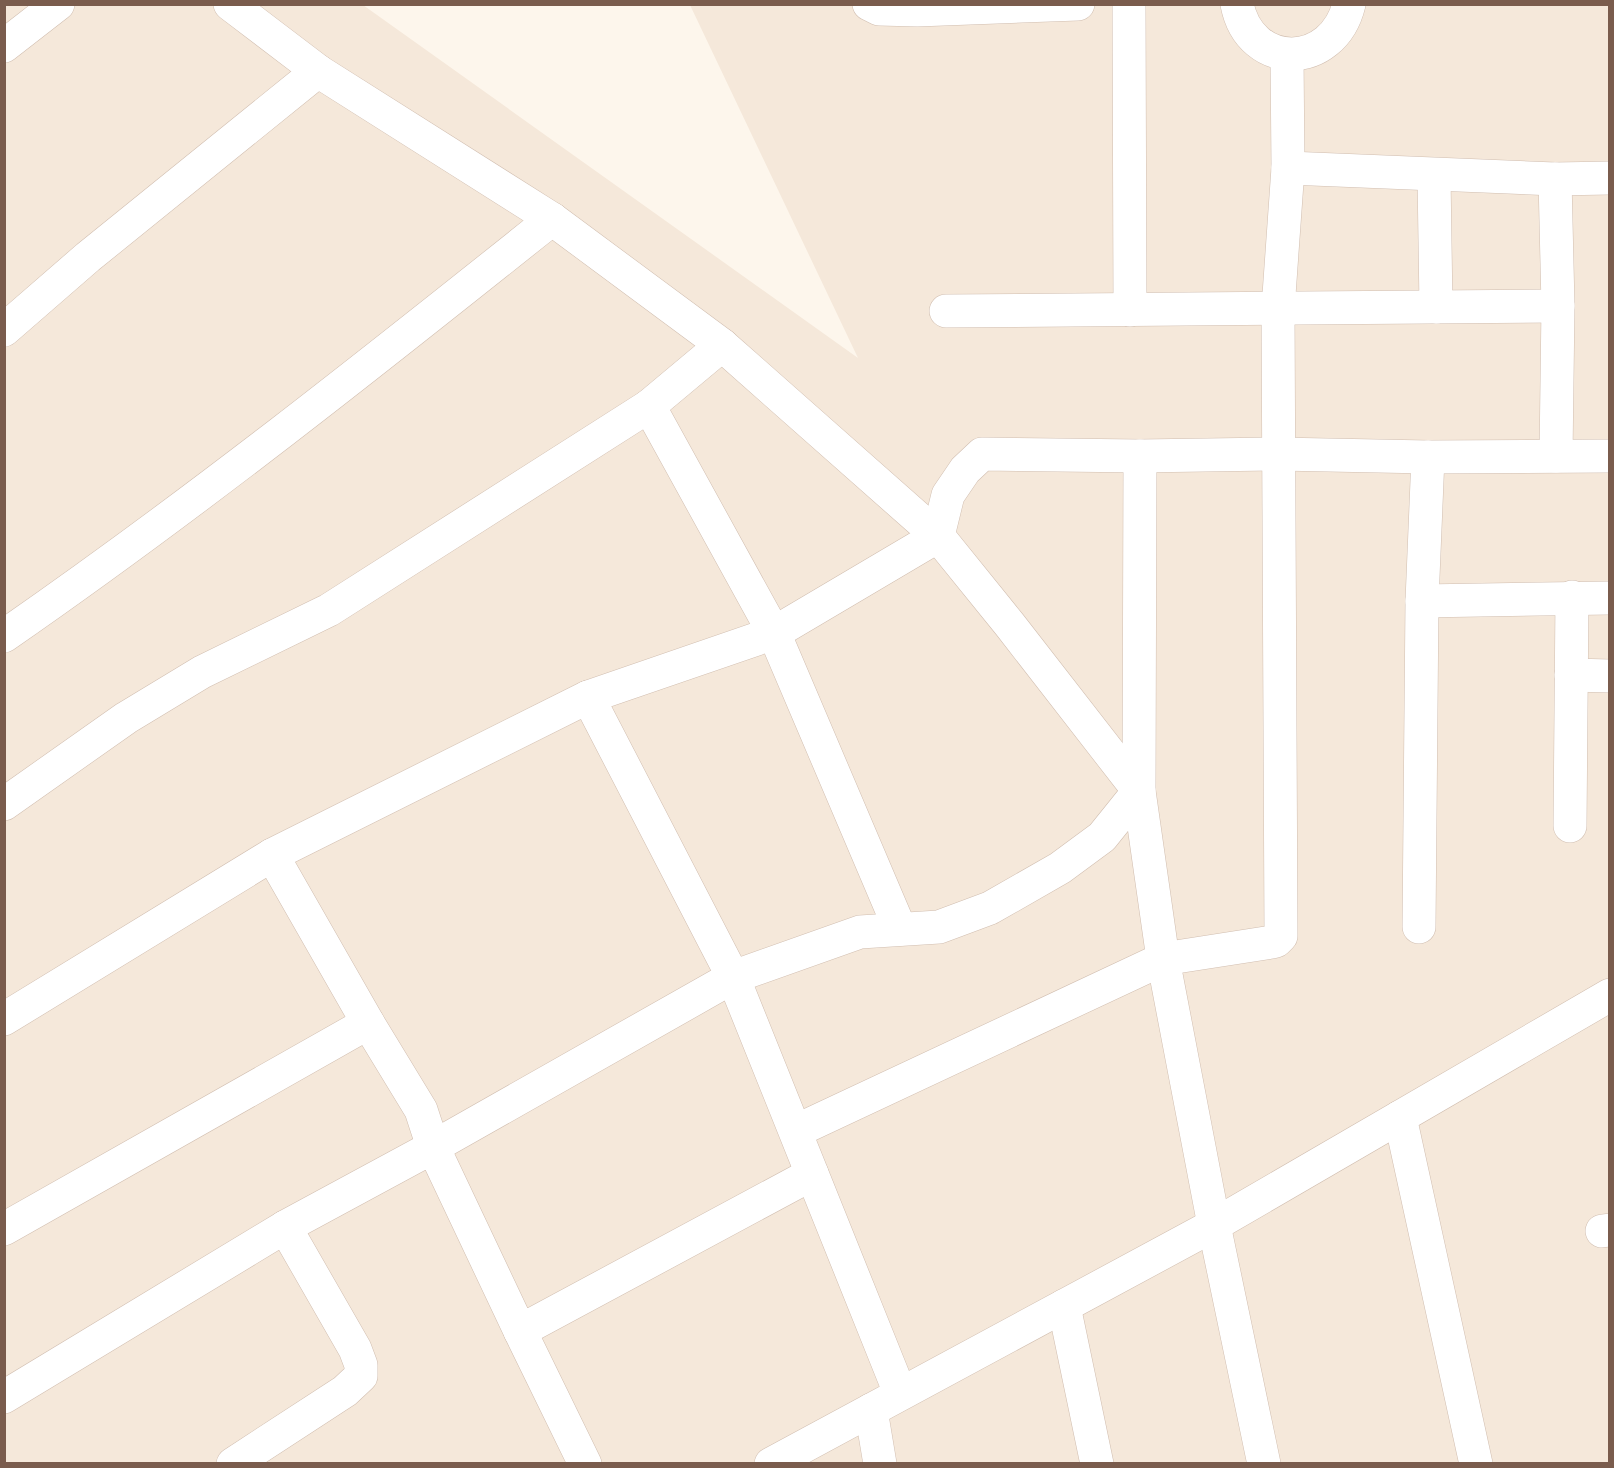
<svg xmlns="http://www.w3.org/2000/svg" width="1614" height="1468" font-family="Poppins,sans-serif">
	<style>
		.residential { fill: #f5e8da }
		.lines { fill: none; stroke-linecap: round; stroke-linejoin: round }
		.minor-casing { stroke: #d1beb0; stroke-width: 34 }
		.minor { stroke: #fff; stroke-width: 33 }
	</style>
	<rect width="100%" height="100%" fill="#fdf6ec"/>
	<!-- residential -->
	<polygon class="residential" points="5,5 363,5 858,358 690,5 1609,5 1609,1463 5,1464"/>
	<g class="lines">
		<!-- minor casing -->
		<g class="minor-casing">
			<g id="minor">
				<polyline points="230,4 318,71 552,219 722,345 938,536 774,633 588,697"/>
				<polyline points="869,4 879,9 917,10 1078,4"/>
				<polyline points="1129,4 1130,310"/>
				<path d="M1237 4C1250 71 1333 70 1349 4"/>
				<polyline points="4,46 58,4"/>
				<polyline points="1288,168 1555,179 1610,178"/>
				<polyline points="1434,176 1436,307"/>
				<polyline points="1555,179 1558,306 1556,456"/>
				<polyline points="946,311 1558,306"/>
				<polyline points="4,330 88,257 318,71"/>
				<polyline points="649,406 722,345"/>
				<polyline points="1422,601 1610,598"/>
				<path d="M4 636C193 505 373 362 552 219"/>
				<polyline points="1571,675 1610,676"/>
				<polyline points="4,804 126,718 202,672 329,610 649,406 774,633 900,929"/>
				<polyline points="1570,826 1572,597"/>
				<polyline points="272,855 368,1023 421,1110 433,1147 733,977 860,932 939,927 990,908 1060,868 1102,837 1139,791 1140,456"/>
				<polyline points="1419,927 1422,601 1428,457"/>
				<polyline points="4,1019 272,855 588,697 733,977 900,1393"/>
				<polyline points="1400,1117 1476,1464"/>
				<polyline points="796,1131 1163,959 1272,942 1276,941 1281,936 1278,309 1288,168 1287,55"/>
				<polyline points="4,1229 368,1023"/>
				<polyline points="1602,1231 1610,1230"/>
				<polyline points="1064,1306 1097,1464"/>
				<polyline points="520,1331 585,1464"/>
				<polyline points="4,1397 285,1227 433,1147 520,1331 812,1174"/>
				<polyline points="871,1410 880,1464"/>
				<polyline points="233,1464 345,1391 361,1376 361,1365 355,1349 285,1227"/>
				<polyline points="771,1464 1214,1225 1610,995"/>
				<polyline points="1264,1464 1214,1225 1163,959 1139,791 1010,625 938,536 948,495 965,470 982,454 1140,456 1278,454 1428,457 1610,456"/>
			</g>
		</g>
		<!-- minor -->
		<use href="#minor" class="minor"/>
	</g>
	<!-- border -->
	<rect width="1614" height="1468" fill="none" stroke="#7a5c4d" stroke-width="12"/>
</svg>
